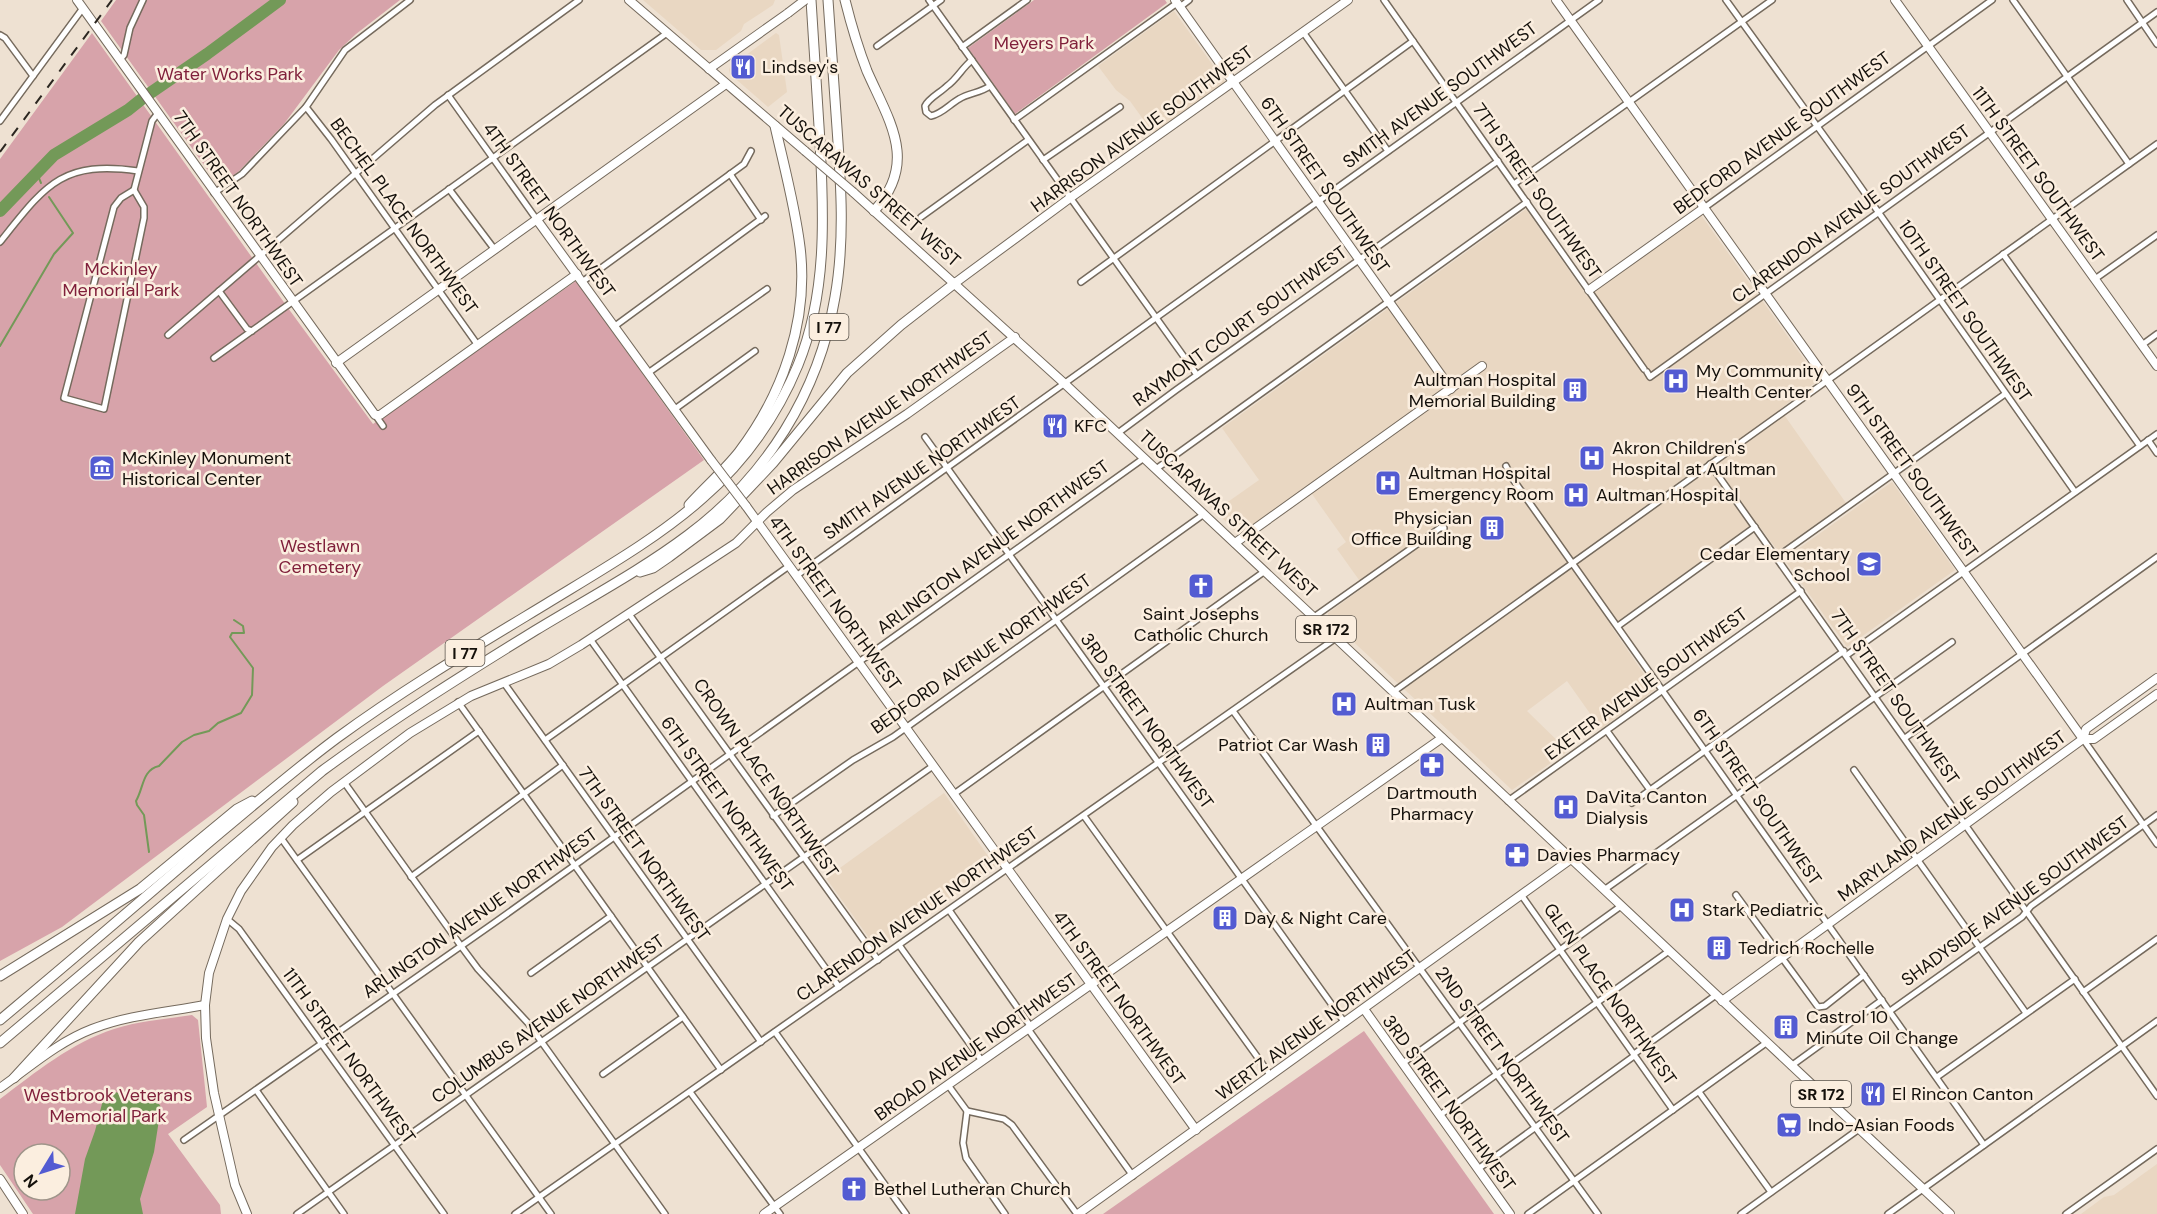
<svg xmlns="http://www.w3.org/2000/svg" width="2157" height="1214" font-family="'DM Sans',sans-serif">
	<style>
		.built { fill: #e9d7c2 }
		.green { fill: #d7a3aa; fill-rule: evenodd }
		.water { fill: #739958 }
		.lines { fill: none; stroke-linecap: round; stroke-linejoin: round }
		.stream { stroke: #739958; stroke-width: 2 }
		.river { stroke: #739958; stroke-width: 12 }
		.street-casing { stroke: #756a5d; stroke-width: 8 }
		.secondary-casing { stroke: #756a5d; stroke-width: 10 }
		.primary-casing { stroke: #756a5d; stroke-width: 10 }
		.highway-casing { stroke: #756a5d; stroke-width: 11 }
		.street { stroke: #fff; stroke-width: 5 }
		.secondary { stroke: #fff; stroke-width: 8 }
		.primary { stroke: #fff; stroke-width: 8 }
		.highway { stroke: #fff; stroke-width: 9 }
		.rail { stroke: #2b2620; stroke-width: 2; stroke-dasharray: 10 10; stroke-linecap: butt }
		.secondary-bridge-casing { stroke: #756a5d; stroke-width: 10; stroke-linecap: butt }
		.primary-bridge-casing { stroke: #756a5d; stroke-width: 10; stroke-linecap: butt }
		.secondary-bridge { stroke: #fff; stroke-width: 8 }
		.primary-bridge { stroke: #fff; stroke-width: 8 }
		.labels { text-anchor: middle; stroke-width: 5; stroke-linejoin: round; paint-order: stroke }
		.shield { fill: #fbeedf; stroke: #59534b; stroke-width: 1.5 }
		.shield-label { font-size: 16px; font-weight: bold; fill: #14100b }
		.park-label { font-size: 18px; fill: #80203b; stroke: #fbeedf }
		.poi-label { font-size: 18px; fill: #14100b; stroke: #fbeedf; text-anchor: start }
		.street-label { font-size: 18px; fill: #14100b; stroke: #fbeedf }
	</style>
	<rect width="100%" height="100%" fill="#eee1d2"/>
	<!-- built -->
	<g class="built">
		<polygon points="643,0 775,0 773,5 744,24 741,31 716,50 701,50"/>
		<polygon points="1174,11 1225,82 1153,133 1130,101 1116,90 1098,66"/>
		<polygon points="776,33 779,35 787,92 768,107 730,74 729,70 730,67"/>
		<polygon points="1526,209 1587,296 1701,215 1819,380 1780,409 1846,503 1778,551 1756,522 1611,626 1655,690 1601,729 1567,681 1527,711 1568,751 1512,790 1328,618 1328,613 1364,587 1337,549 1346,542 1307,487 1239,534 1215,511 1259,480 1222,428"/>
		<polygon points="1892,482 1955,570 1847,647 1784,559"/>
		<polygon points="944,793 995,866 877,949 826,878"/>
		<polygon points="2157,1164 2157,1214 2081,1214 2104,1197 2114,1195"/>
	</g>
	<!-- green -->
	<g class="green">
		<polygon points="116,0 400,0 356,34 339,50 284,124 239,171 219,186 101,21"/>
		<polygon points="1034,0 1165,0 1167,3 1015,114 968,48"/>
		<polygon points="92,33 288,308 373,424 576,281 704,460 383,686 62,927 0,961 0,159"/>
		<path d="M192 1015 198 1020 207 1107 168 1134 220 1205 221 1214H33L0 1165V1099C36 1072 71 1043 114 1029 139 1021 166 1019 192 1015ZM24 1154H60V1190H24Z"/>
		<polygon points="1364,1031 1494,1214 1103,1214"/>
	</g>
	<!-- water -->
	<polygon class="water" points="108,1090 159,1104 161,1107 154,1152 140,1199 143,1214 75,1214 85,1159 95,1131 104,1096"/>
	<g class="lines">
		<!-- stream -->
		<g class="stream">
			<polyline points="36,171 41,183"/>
			<polyline points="0,346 54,254 73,233 49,197"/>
			<path d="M149 852 144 815 137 805 136 801C144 787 142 770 159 766L182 742 194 735 209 731 218 723 241 713 252 695 253 668 230 637 232 633H244L243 626 234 620"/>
		</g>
		<!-- river -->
		<polyline class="river" points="0,211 54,155 128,110 143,98 207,54 280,0"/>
		<!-- street casing -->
		<g class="street-casing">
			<g id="street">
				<polyline points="929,0 1197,375"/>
				<polyline points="1384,0 1644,369"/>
				<polyline points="1726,0 1848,169 2075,492"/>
				<polyline points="2013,0 2129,164"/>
				<polyline points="2127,0 2157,44"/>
				<polyline points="1180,7 1189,0"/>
				<polyline points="1303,32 1388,151"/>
				<polyline points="0,35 5,38 33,76"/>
				<polyline points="877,46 941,0"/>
				<polyline points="962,47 1027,0"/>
				<polyline points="120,60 124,55 130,28 143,0"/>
				<path d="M972 60C962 68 957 79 947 86 940 93 929 98 925 106L926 112 931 116C942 114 950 104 959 99 969 93 980 93 990 86"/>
				<polyline points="448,95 537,220"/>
				<polyline points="306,107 331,139 477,344"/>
				<polyline points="1014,120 1177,3"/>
				<polyline points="0,121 83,8"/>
				<polyline points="1043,160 1120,107"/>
				<polyline points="730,174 761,220"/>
				<polyline points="1514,184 1772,0"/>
				<polyline points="449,189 495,250"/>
				<polygon points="134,190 144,207 144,218 104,409 64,398 114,207 121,198"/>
				<polyline points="134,190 152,121 158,113"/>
				<polyline points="214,193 242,174 306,107 345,50 410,0"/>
				<polyline points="1704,208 1992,0"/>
				<polyline points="921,217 1028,140"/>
				<path d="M0 242C45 186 61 160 138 171"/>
				<polyline points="2003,254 2140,446"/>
				<polyline points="2095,279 2157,235"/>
				<polyline points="582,282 744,164 751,151"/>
				<polyline points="1081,282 1413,41"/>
				<polyline points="219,291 247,329 252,331"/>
				<polyline points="615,326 765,216"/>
				<polyline points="168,335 435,105 579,0"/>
				<polyline points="2142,345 2157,334"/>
				<polyline points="214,358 667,33"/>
				<polyline points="1647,372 1650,377 2157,12"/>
				<polyline points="648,373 767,289"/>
				<polyline points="675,409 755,351"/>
				<polyline points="376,416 383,426"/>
				<polyline points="1118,433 1176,390 1498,161"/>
				<polyline points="925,437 1345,1023"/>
				<polyline points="2148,440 2157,453"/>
				<polyline points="1710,464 2157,1096"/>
				<polyline points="1506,466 1512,478 1984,1145"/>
				<polyline points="1156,469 1527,202"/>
				<polyline points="1777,557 2005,394"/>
				<polyline points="796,576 1599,0"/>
				<polyline points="629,614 878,960"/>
				<polyline points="1314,617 1440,528 1444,528"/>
				<polyline points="1618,626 1755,527"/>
				<polyline points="590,639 839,987"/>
				<polyline points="1847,655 2157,434"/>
				<polyline points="504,683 761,1042"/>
				<polyline points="1393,692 2157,144"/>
				<polyline points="458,702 721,1070"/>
				<polyline points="1233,711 1598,1214"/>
				<polyline points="1607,731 1650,790"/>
				<polyline points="1905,738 2157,557"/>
				<polyline points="2083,739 2157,844"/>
				<polyline points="545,740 789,566"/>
				<polyline points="1854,770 2026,1013"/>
				<polyline points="344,782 461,946 478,969 528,1023 665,1214"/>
				<polyline points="954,794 1265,571"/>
				<polyline points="1508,801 1801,591"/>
				<polyline points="1632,803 1844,651"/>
				<polyline points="773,816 853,760 893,737 1204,514"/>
				<polyline points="1084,816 1271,1076"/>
				<polyline points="281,838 551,1214"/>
				<polyline points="297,860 479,731"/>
				<polyline points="411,877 563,765"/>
				<polyline points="1604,890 1952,642"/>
				<polyline points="1736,895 1818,1007 1825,1006 1864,975"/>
				<polyline points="1522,896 1673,1110"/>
				<polyline points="949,910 1031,1027"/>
				<polyline points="227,919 239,929 444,1214"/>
				<polyline points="899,945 982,1061"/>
				<polyline points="531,973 611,916"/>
				<polyline points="2083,992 2157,939"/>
				<polyline points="1890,1011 2022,917 2031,906 2157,815"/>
				<polyline points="1028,1029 1133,1176"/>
				<polyline points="775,1032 906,1214"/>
				<polyline points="1634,1054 1716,995"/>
				<polyline points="1403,1063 1621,906"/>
				<polyline points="1791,1066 1882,1000"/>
				<polyline points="603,1074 683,1017"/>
				<polyline points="1937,1077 2075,979"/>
				<polyline points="948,1085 967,1111 963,1143 966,1158 1005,1214"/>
				<polyline points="256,1090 344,1214"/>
				<polyline points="690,1092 780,1214"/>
				<polyline points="1699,1092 1771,1192"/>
				<polyline points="967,1111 1004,1119 1012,1125 1077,1214"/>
				<polyline points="1440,1115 1669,951"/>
				<polyline points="184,1140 494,923 1144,458"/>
				<polyline points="1478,1169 1634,1056"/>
				<polyline points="297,1214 933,766"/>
				<polyline points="515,1214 1336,638"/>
				<polyline points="1528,1214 1766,1043"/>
				<polyline points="1741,1214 1859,1129"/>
				<polyline points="1888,1214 2157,1021"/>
				<polyline points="2066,1214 2157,1149"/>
			</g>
		</g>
		<!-- secondary casing -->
		<g class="secondary-casing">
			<g id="secondary">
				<polyline points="77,0 375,415 380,415 577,274"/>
				<polyline points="1175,0 1451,389"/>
				<polyline points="1556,0 2083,739"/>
				<polyline points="1895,0 2157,366"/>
				<polyline points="709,69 788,13"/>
				<polyline points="537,220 711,460"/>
				<polyline points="955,283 1070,198 1348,0"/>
				<polyline points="1589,290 1704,208"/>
				<polyline points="336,363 726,84"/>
				<polyline points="746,506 1196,1130"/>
				<polyline points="1235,543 1482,366"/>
				<polyline points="2083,739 2094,739 2157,694"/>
				<polyline points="1722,1001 2083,739 2086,729 2157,678"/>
				<polyline points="1364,1009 1510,1214"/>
				<path d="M0 1088C30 1067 58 1042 92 1029 128 1015 168 1012 205 1005"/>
				<polyline points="0,1179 23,1214"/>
				<polyline points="247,1214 235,1185 214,1093 206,1038 205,1005 209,973 227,919 241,891 272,847 293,825 331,792 410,733 471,696 549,664 581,645 736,543 767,512 793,490 907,414 1015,337"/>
				<polyline points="764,1214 1442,738"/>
				<polyline points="1078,1214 1571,859"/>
			</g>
		</g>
		<!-- primary casing -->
		<g class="primary-casing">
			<g id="primary">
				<polyline points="629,0 805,151"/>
				<polyline points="853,192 1065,384 1950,1214"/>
			</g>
		</g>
		<!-- highway casing -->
		<g class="highway-casing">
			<g id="highway">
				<path d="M845 0C851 24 858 48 867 71 889 121 919 162 874 211"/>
				<path d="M689 505C705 487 724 471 739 452 783 394 809 320 800 247 795 206 784 166 775 126"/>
				<polyline points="640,572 653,568 669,557 720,519 773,463 847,373 901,325 955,283"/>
				<polyline points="0,976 140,889 237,809 252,801"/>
				<path d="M0 1020C67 964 134 907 200 850 245 812 290 773 337 738 404 689 475 647 546 604 654 538 747 489 798 365 827 294 824 217 820 142 817 94 814 47 811 0"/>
				<path d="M0 1043 322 771C391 720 463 675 536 630 587 599 640 571 688 535 766 477 819 393 835 297 845 241 841 184 837 128 834 85 831 43 828 0"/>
				<polyline points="14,1078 139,942 293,802"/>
			</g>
		</g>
		<!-- street -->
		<use href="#street" class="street"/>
		<!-- secondary -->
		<use href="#secondary" class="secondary"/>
		<!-- primary -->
		<use href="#primary" class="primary"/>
		<!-- highway -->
		<use href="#highway" class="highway"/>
		<!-- rail -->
		<polyline class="rail" points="0,152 112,0"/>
		<!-- secondary-bridge casing -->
		<g class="secondary-bridge-casing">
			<g id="secondary-bridge">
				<polyline points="788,13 805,0"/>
				<polyline points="711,460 746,506"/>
			</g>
		</g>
		<!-- primary-bridge casing -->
		<g class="primary-bridge-casing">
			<polyline id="primary-bridge" points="805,151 853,192"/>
		</g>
		<!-- secondary-bridge -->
		<use href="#secondary-bridge" class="secondary-bridge"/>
		<!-- primary-bridge -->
		<use href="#primary-bridge" class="primary-bridge"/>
	</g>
	<!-- icons -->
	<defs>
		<g id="restaurant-square" transform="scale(1.35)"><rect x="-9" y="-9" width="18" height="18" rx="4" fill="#535bd2" stroke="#fbeedf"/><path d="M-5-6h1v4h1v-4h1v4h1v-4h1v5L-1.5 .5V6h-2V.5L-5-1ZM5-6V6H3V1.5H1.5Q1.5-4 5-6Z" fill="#fff"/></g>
		<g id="hospital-square" transform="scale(1.35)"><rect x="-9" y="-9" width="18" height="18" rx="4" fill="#535bd2" stroke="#fbeedf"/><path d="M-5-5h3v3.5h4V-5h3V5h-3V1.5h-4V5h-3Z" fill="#fff"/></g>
		<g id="building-square" transform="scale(1.35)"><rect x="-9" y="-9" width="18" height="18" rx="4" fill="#535bd2" stroke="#fbeedf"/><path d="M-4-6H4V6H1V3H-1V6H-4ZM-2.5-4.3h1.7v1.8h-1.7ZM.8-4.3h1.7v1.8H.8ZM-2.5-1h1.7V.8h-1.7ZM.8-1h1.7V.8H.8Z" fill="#fff"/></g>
		<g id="museum-square" transform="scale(1.35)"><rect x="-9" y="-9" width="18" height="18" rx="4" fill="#535bd2" stroke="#fbeedf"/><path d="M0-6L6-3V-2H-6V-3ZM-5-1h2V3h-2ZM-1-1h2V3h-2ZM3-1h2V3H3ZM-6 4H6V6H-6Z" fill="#fff"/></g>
		<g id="school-square" transform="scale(1.35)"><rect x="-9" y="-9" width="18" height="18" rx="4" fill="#535bd2" stroke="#fbeedf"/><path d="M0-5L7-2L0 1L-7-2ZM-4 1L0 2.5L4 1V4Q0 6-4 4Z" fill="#fff"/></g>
		<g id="church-square" transform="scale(1.35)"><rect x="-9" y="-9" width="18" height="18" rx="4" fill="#535bd2" stroke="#fbeedf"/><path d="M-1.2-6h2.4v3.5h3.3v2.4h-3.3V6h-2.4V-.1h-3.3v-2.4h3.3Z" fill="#fff"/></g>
		<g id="pharmacy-square" transform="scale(1.35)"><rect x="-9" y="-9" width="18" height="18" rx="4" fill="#535bd2" stroke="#fbeedf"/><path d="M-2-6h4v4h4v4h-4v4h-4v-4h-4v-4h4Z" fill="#fff"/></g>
		<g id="supermarket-square" transform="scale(1.35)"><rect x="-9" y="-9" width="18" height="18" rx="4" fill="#535bd2" stroke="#fbeedf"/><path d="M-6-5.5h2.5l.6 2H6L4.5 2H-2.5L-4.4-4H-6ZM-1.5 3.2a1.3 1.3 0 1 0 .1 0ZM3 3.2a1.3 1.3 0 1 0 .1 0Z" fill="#fff"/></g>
	</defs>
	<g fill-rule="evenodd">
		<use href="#restaurant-square" x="743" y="67"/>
		<use href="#hospital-square" x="1676" y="381"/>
		<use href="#building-square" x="1575" y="390"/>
		<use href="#restaurant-square" x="1055" y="426"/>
		<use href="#hospital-square" x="1592" y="458"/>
		<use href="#museum-square" x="102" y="468"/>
		<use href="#hospital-square" x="1388" y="483"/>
		<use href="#hospital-square" x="1576" y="495"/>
		<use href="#building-square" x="1492" y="528"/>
		<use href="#school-square" x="1869" y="564"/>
		<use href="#church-square" x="1201" y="586"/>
		<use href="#hospital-square" x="1344" y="704"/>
		<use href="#building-square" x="1378" y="745"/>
		<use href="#pharmacy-square" x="1432" y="765"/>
		<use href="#hospital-square" x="1566" y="807"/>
		<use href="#pharmacy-square" x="1517" y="855"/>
		<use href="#hospital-square" x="1682" y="910"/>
		<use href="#building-square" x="1225" y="918"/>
		<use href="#building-square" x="1719" y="948"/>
		<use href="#building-square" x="1786" y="1027"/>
		<use href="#restaurant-square" x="1873" y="1094"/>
		<use href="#supermarket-square" x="1789" y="1125"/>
		<use href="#church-square" x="854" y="1189"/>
	</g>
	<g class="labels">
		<!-- shield labels -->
		<g class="shield">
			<rect x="809.5" y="314" width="39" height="26" rx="4.5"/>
			<rect x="1296" y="616" width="60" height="26" rx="4.5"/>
			<rect x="445.5" y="640" width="39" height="26" rx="4.5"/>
			<rect x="1791" y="1081" width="60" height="26" rx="4.5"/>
		</g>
		<g class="shield-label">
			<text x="829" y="333">I 77</text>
			<text x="1326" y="635">SR 172</text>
			<text x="465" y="659">I 77</text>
			<text x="1821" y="1100">SR 172</text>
		</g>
		<!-- park labels -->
		<g class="park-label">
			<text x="1044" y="49">Meyers Park</text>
			<text x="230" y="80">Water Works Park</text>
			<text x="121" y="275">Mckinley<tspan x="121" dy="21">Memorial Park</tspan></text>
			<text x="320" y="552">Westlawn<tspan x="320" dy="21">Cemetery</tspan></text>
			<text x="108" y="1101">Westbrook Veterans<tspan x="108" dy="21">Memorial Park</tspan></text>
		</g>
		<!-- poi labels -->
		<g class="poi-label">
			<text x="762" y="73">Lindsey's</text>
			<text x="1696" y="377">My Community<tspan x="1696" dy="21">Health Center</tspan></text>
			<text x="1556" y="386" text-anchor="end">Aultman Hospital<tspan x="1556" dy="21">Memorial Building</tspan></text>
			<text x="1074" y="432">KFC</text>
			<text x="1612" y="454">Akron Children's<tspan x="1612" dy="21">Hospital at Aultman</tspan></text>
			<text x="122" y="464">McKinley Monument<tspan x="122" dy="21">Historical Center</tspan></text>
			<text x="1408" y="479">Aultman Hospital<tspan x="1408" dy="21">Emergency Room</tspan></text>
			<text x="1596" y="501">Aultman Hospital</text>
			<text x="1472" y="524" text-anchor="end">Physician<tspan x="1472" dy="21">Office Building</tspan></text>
			<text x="1850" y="560" text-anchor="end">Cedar Elementary<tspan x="1850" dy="21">School</tspan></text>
			<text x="1201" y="620" text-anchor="middle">Saint Josephs<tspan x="1201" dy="21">Catholic Church</tspan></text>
			<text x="1364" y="710">Aultman Tusk</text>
			<text x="1358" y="751" text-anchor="end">Patriot Car Wash</text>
			<text x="1432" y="799" text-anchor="middle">Dartmouth<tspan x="1432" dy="21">Pharmacy</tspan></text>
			<text x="1586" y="803">DaVita Canton<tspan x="1586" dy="21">Dialysis</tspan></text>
			<text x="1537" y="861">Davies Pharmacy</text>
			<text x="1702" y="916">Stark Pediatric</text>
			<text x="1244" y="924">Day &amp; Night Care</text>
			<text x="1738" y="954">Tedrich Rochelle</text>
			<text x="1806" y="1023">Castrol 10<tspan x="1806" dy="21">Minute Oil Change</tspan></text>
			<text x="1892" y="1100">El Rincon Canton</text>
			<text x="1808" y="1131">Indo-Asian Foods</text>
			<text x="874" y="1195">Bethel Lutheran Church</text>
		</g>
		<!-- street labels -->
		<g class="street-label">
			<text transform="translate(1440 95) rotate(-36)" y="6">SMITH AVENUE SOUTHWEST</text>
			<text transform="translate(1142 129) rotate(-36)" y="6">HARRISON AVENUE SOUTHWEST</text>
			<text transform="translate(1782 133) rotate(-36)" y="6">BEDFORD AVENUE SOUTHWEST</text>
			<text transform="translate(2038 174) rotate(54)" y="6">11TH STREET SOUTHWEST</text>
			<text transform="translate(1325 185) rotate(55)" y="6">6TH STREET SOUTHWEST</text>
			<text transform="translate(869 186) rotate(41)" y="6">TUSCARAWAS STREET WEST</text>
			<text transform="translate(1537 191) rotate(55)" y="6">7TH STREET SOUTHWEST</text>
			<text transform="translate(238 199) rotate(55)" y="6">7TH STREET NORTHWEST</text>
			<text transform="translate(549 210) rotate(54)" y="6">4TH STREET NORTHWEST</text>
			<text transform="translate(1851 214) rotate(-36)" y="6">CLARENDON AVENUE SOUTHWEST</text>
			<text transform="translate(404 216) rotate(54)" y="6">BECHEL PLACE NORTHWEST</text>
			<text transform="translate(1965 311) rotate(55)" y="6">10TH STREET SOUTHWEST</text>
			<text transform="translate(1240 326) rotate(-36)" y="6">RAYMONT COURT SOUTHWEST</text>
			<text transform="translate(880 413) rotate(-35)" y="6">HARRISON AVENUE NORTHWEST</text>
			<text transform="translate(922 468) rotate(-35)" y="6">SMITH AVENUE NORTHWEST</text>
			<text transform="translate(1912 471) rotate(54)" y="6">9TH STREET SOUTHWEST</text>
			<text transform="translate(1228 514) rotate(43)" y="6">TUSCARAWAS STREET WEST</text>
			<text transform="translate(993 547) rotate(-36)" y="6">ARLINGTON AVENUE NORTHWEST</text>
			<text transform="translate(835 603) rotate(54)" y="6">4TH STREET NORTHWEST</text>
			<text transform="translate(981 654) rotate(-35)" y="6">BEDFORD AVENUE NORTHWEST</text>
			<text transform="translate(1646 684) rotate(-36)" y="6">EXETER AVENUE SOUTHWEST</text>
			<text transform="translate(1895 697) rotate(55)" y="6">7TH STREET SOUTHWEST</text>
			<text transform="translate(1147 721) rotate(54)" y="6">3RD STREET NORTHWEST</text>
			<text transform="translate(766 778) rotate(55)" y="6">CROWN PLACE NORTHWEST</text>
			<text transform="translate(1757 797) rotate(55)" y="6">6TH STREET SOUTHWEST</text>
			<text transform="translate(727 804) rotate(54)" y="6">6TH STREET NORTHWEST</text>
			<text transform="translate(1952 816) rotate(-36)" y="6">MARYLAND AVENUE SOUTHWEST</text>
			<text transform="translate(644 854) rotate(54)" y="6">7TH STREET NORTHWEST</text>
			<text transform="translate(2015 901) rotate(-36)" y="6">SHADYSIDE AVENUE SOUTHWEST</text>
			<text transform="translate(480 913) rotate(-35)" y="6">ARLINGTON AVENUE NORTHWEST</text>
			<text transform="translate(917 914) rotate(-35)" y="6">CLARENDON AVENUE NORTHWEST</text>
			<text transform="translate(1610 994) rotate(55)" y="6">GLEN PLACE NORTHWEST</text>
			<text transform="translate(1119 998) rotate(54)" y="6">4TH STREET NORTHWEST</text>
			<text transform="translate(548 1019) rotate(-35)" y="6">COLUMBUS AVENUE NORTHWEST</text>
			<text transform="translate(1316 1025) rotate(-36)" y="6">WERTZ AVENUE NORTHWEST</text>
			<text transform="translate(976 1047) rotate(-35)" y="6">BROAD AVENUE NORTHWEST</text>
			<text transform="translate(1502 1055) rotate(54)" y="6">2ND STREET NORTHWEST</text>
			<text transform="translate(349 1056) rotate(54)" y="6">11TH STREET NORTHWEST</text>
			<text transform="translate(1449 1103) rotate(54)" y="6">3RD STREET NORTHWEST</text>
		</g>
	</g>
	<!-- north arrow -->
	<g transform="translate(42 1172) rotate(232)"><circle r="28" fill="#fbeedf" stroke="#9f958a" stroke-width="1.5"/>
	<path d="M0-4.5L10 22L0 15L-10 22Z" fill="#535bd2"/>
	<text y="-9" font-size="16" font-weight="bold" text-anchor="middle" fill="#14100b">N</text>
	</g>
</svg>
